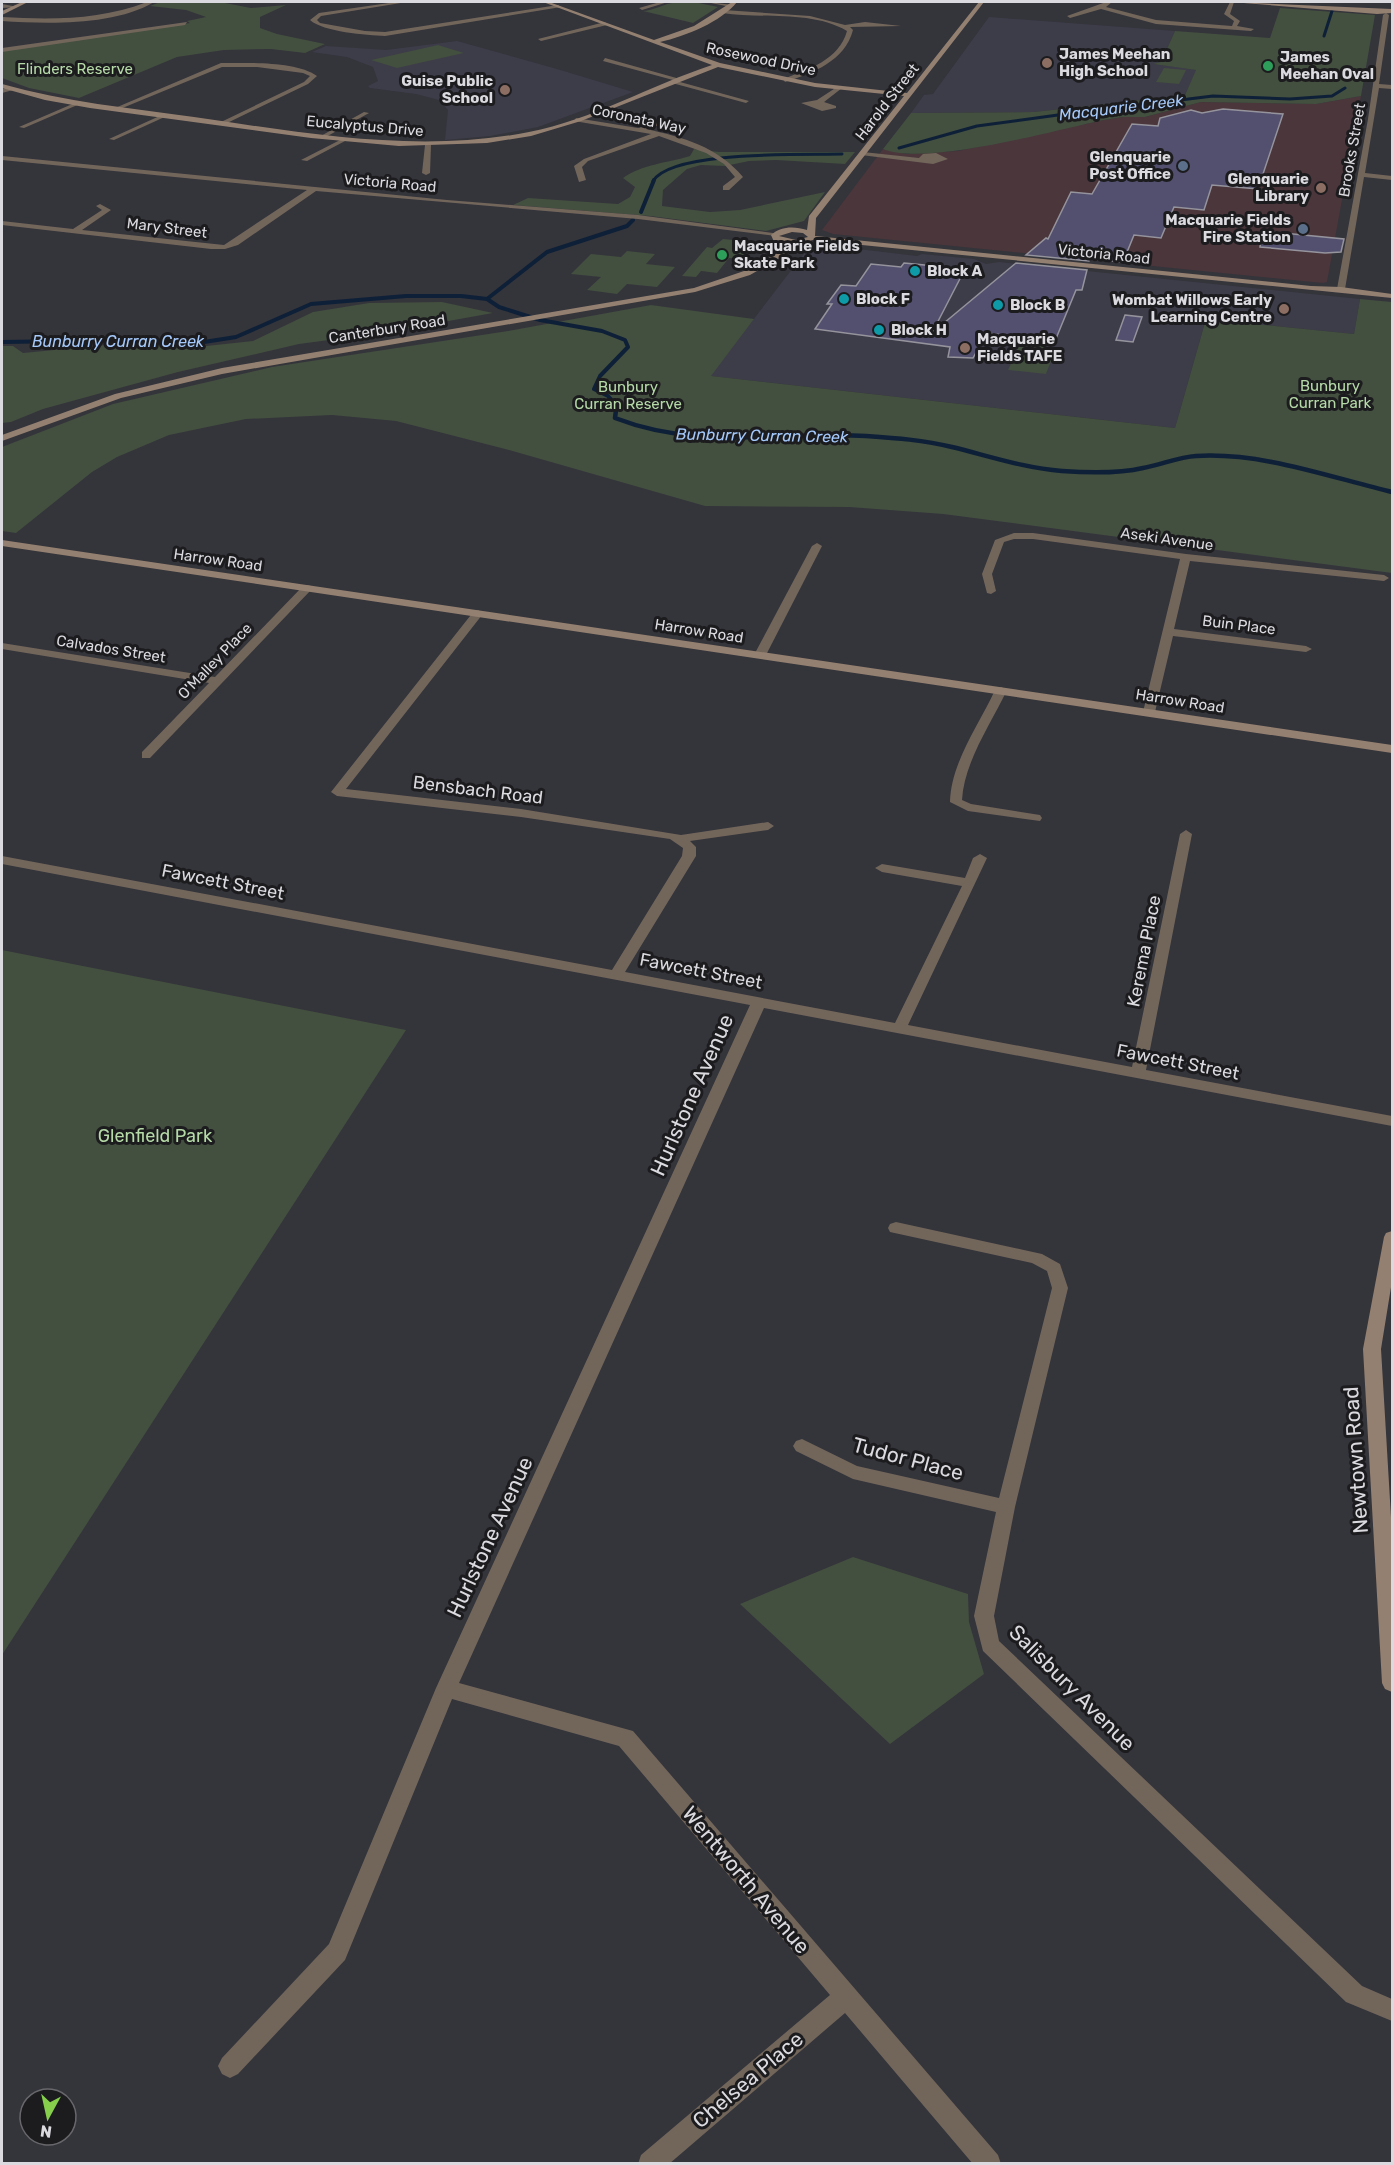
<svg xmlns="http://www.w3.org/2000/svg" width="1394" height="2165" font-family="Rubik,sans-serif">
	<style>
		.commercial { fill: #4a363b }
		.built { fill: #3d3c49 }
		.green { fill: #434f3f }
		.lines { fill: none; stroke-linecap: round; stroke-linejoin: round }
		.stream-far2 { stroke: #0e2037; stroke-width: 3 }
		.stream-far1 { stroke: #0e2037; stroke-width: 4 }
		.stream { stroke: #0e2037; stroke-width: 4.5 }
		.building { fill: #53506f; stroke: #95949d; stroke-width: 1.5 }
		.street { fill: #72665b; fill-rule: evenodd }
		.secondary { fill: #948070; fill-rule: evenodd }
		.education-dot { fill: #8d6e63; stroke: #1c1c1f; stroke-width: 2 }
		.leisure-dot { fill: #2e9e5b; stroke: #1c1c1f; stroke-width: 2 }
		.service-dot { fill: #5c6f8a; stroke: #1c1c1f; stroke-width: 2 }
		.culture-dot { fill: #0f9aa8; stroke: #1c1c1f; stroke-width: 2 }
		.labels { text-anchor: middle; stroke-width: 6; stroke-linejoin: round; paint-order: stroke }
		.far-poi-label { font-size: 15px; font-weight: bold; fill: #dbdadf; stroke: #1c1c1f; text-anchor: start }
		.far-street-label { font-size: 15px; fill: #dbdadf; stroke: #1c1c1f }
		.far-park-label { font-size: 15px; fill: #b5daa7; stroke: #1c1c1f }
		.far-water-label { font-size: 16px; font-style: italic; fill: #a4c9fa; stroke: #1c1c1f }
		.street-label { font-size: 18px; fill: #dbdadf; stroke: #1c1c1f }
		.park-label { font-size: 18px; fill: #b5daa7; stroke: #1c1c1f }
		.near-street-label { font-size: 21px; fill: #dbdadf; stroke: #1c1c1f }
	</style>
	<rect width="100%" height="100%" fill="#34343b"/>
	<!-- commercial -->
	<polygon class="commercial" points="1361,96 1327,282 1323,283 833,234 822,230 883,149 906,154 958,151 1104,120 1123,117 1145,117 1201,102 1316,104"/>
	<!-- built -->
	<g class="built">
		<polygon points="989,17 1175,31 1161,63 1155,64 1197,70 1185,95 1034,112 911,113 924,95 933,94"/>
		<polygon points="457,41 557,69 633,92 538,127 490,136 445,140 448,110 439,100 416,94 370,88 368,86 378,81 373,67 347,57 312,52 326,46 386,50"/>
		<polygon points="824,245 917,256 922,254 974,259 986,264 999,262 1360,299 1354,334 1206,319 1175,428 710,376 809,247"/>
	</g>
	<!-- green -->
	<g class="green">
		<polygon points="160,2 220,2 251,8 286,5 260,17 260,28 277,34 325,44 305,53 271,49 224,50 177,57 79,98 29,88 2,78 2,51 190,23 187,21 206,17 186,10 150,6"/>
		<path d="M677 2H694L718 7 693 23 643 11C655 10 663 4 677 2Z"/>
		<path d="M1280 8 1375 15 1361 96 1316 104 1201 102 1145 117H1123L1104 120C1055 130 926 167 883 149L911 113 1034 112 1185 95 1196 70 1153 64 1161 62 1175 31 1270 38Z"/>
		<polygon points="438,45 464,53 397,68 371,60"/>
		<polygon points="1164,68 1186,70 1179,84 1156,82"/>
		<path d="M694 149 719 152H855L845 164 776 160 749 161 725 166 701 165 687 169 663 190 662 206 710 212 740 210 825 192 804 221 766 231 650 216 513 205 528 198 618 204 630 197 635 187 623 178C643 164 667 163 690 156Z"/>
		<polygon points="723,239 755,242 741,259 729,258 717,273 701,271 696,277 682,276 707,247 712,248"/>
		<polygon points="627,251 655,254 646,264 675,267 657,287 627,284 617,294 587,290 601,277 571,274 591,254 621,257"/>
		<polygon points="1360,299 1392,302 1392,573 943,514 849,507 705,506 509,450 396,421 332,415 246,419 169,435 117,457 92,472 16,533 2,531 2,447 113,404 272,367 508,331 651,305 754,319 711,376 1175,428 1206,319 1354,334"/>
		<polygon points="442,302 493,313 382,333 299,344 178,372 43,409 11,422 2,423 2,346 13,346 23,353 125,343 197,347 253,341 313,312 369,303"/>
		<polygon points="1020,344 1056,348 1046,374 1008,370"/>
		<polygon points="2,950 406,1030 2,1655"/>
		<polygon points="853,1557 968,1594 969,1622 984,1674 890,1744 740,1604"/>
	</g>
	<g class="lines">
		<!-- stream-far2 -->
		<g class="stream-far2">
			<polyline points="1324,36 1332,11"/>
			<polyline points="899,148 977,126 1058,115 1213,96 1290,99 1332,96 1345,88"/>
			<path d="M653 181C672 150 805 155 842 154"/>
		</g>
		<!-- stream-far1 -->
		<g class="stream-far1">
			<polyline points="641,212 654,180"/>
			<polyline points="487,299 547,252 627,226 633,220"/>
			<polyline points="2,342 144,340 204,342 236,337 311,304 406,296 461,296 487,299 499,307 540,320 602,331 625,340 628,347 600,376 594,389 608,396 616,405 616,411"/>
		</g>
		<!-- stream -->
		<path class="stream" d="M616 410 615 418C700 451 779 431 866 436 895 438 924 440 952 447 989 456 1024 468 1062 471 1089 473 1117 474 1143 468 1161 465 1178 457 1196 456 1262 452 1329 477 1392 492"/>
	</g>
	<!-- building -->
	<g class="building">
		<polygon points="1223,109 1283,114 1258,189 1212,185 1204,210 1174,207 1161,238 1134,235 1123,262 1090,259 1089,261 1026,255 1046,238 1048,239 1071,192 1092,194 1132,124 1158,126 1160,118 1191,110 1202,113"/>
		<polygon points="1262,231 1344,239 1341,252 1325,253 1260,247"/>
		<polygon points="904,263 965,269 932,333 1016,263 1087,270 1082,290 1076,290 1055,341 987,333 973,358 948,357 950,347 815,329 832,304 827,304 841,285 856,286 871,264 901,267"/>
		<polygon points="1125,315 1142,317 1133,342 1116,340"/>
	</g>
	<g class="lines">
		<!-- street -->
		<g class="street">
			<path d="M147 2H154C114 26 47 24 2 21V17C52 20 100 20 147 2Z"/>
			<path d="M396 2H407L321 16 317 20 320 23 365 31 385 32 558 5 561 7 385 36C367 35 323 32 310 20L319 13Z"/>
			<polygon points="660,2 668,2 642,10 639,8"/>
			<polygon points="706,2 734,5 731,7"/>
			<polygon points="1106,2 1112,2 1106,7 1156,20 1232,26 1234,21 1224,14 1230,2 1234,2 1230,14 1240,21 1237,26 1254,29 1251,31 1156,24 1101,9 1070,18 1067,16"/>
			<polygon points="2,4 18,7 2,8"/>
			<path d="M724 10 810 16 845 25 865 22 901 26 850 27 853 30C845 61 813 73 785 82L783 79C809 69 839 60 847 31 811 10 762 19 722 13Z"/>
			<polygon points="1386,13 1389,15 1379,84 1392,85 1392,89 1379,88 1365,173 1392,176 1392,180 1364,177 1345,289 1341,291 1337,289 1368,119 1383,15"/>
			<polygon points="187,22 185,25 2,52 2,48"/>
			<polygon points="605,22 607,25 541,41 538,39"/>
			<polygon points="605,58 680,79 680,82 749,101 746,103 672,83 673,80 603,61"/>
			<path d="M221 63C247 63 296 61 317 76L308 84 223 125 221 122 304 82 310 76 303 73 257 67H222L120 109 115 108Z"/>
			<polygon points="11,87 13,90 2,93 2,89"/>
			<polygon points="837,87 842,88 824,102 836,106 836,108 822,111 801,103 817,100"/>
			<polygon points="77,102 82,103 24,128 19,127"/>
			<polygon points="364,112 369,113 324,138 319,137"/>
			<polygon points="164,114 169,115 114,140 109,139"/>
			<path d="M576 118 638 128 670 120V122L646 129C683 137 718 147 743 177L729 190H723V186L735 177 724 164 706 153 659 136 588 161 582 167 586 180 579 182 574 166 584 159 651 134 574 121Z"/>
			<polygon points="342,139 347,140 307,161 301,160"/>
			<polygon points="428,143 431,145 430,173 426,175 422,173 425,145"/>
			<polygon points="863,152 919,158 923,154 936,153 948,159 933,164 861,155"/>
			<polygon points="2,156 447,200 638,215 780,234 776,236 638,219 316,191 238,245 225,249 211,249 2,225 2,221 73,229 102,210 96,206 100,204 111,210 82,230 224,245 307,190 2,160"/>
			<polygon points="1014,533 1033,533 1186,554 1384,575 1389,578 1384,581 1190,561 1174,629 1306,646 1312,649 1306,652 1173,636 1155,712 1149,716 1143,712 1180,559 1033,539 1014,539 1004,542 992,574 996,591 991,594 987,593 982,574 995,540"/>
			<polygon points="817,543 822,546 766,655 764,657 756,657 754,655 812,546"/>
			<polygon points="307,585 311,586 311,590 150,758 142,758 142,752 209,683 2,649 2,643 215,677 303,586"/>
			<polygon points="478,610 483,613 482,615 346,789 521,809 681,835 768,822 774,826 768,830 690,841 696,847 696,856 625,972 895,1023 962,886 882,872 875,868 882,864 965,878 973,858 980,854 987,858 908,1025 1132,1067 1180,834 1186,830 1192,834 1146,1070 1392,1116 1392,1126 764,1008 459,1683 633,1731 998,2155 1001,2164 973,2164 845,2013 669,2164 638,2164 641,2155 830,1995 619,1746 452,1699 345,1960 238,2074 230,2078 222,2074 218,2066 222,2058 329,1944 436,1688 750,1005 2,864 2,856 612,970 682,856 683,848 670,839 521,817 337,796 331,792 474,611"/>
			<path d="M1001 687 1007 690C991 724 964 762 962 800L971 804 1040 815 1042 818 1040 821 968 811 950 802C951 762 979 725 995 690Z"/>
			<polygon points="896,1222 1042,1254 1060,1264 1068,1288 1015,1507 994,1616 999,1641 1362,1986 1392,1999 1392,2021 1346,2002 983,1651 974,1616 996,1512 853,1479 796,1451 793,1446 796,1441 802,1439 857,1466 999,1498 1052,1288 1047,1271 1032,1263 890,1232 888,1228 890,1224"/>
		</g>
		<!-- secondary -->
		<g class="secondary">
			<polygon points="22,2 28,2 2,15 2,11"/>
			<path d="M543 2H549L654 40 694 26 732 2H737C721 22 686 36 660 42L720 63 815 83 907 93 979 2H984L816 218 815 236 1311 286 1341 287 1392 294V298L812 240 750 275 695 292 222 374 121 398 2 441V435L115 394 222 368 694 288 744 271 793 244H775L771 235C781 226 794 226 807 230L809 216 904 96 815 87 718 67 581 121 531 136 487 143 399 146 311 138 90 108 45 100 2 88V84C66 102 129 108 194 117 305 133 417 154 529 132 592 120 651 85 712 65ZM792 232 803 233 808 237 796 240 779 236Z"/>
			<polygon points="1231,2 1392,9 1392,13 1377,14"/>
			<polygon points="2,540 1392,745 1392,753 2,546"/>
			<polygon points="1392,1231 1392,1281 1381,1349 1392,1534 1392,1692 1385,1689 1382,1683 1363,1349 1384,1237 1386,1233"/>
		</g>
	</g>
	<!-- markers -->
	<g class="education-dot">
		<circle cx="1047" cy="63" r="6"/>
		<circle cx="505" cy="90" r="6"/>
		<circle cx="1321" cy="188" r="6"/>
		<circle cx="1284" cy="309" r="6"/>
		<circle cx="965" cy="348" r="6"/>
	</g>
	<g class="leisure-dot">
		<circle cx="1268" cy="66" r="6"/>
		<circle cx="722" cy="255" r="6"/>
	</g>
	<g class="service-dot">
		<circle cx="1183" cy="166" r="6"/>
		<circle cx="1303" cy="229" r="6"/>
	</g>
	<g class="culture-dot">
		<circle cx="915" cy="271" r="6"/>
		<circle cx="844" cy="299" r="6"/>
		<circle cx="998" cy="305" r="6"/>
		<circle cx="879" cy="330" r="6"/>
	</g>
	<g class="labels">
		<!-- far-poi labels -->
		<g class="far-poi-label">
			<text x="1059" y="59">James Meehan<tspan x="1059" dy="17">High School</tspan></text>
			<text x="1280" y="62">James<tspan x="1280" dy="17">Meehan Oval</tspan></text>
			<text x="493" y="86" text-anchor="end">Guise Public<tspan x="493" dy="17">School</tspan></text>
			<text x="1171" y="162" text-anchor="end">Glenquarie<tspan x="1171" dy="17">Post Office</tspan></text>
			<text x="1309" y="184" text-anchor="end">Glenquarie<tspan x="1309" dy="17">Library</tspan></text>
			<text x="1291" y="225" text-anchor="end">Macquarie Fields<tspan x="1291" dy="17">Fire Station</tspan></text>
			<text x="734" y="251">Macquarie Fields<tspan x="734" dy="17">Skate Park</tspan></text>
			<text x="927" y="276">Block A</text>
			<text x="856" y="304">Block F</text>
			<text x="1272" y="305" text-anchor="end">Wombat Willows Early<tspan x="1272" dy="17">Learning Centre</tspan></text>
			<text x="1010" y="310">Block B</text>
			<text x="891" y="335">Block H</text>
			<text x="977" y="344">Macquarie<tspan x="977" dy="17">Fields TAFE</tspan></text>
		</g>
		<!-- far-street labels -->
		<g class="far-street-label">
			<text transform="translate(761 59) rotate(12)" y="5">Rosewood Drive</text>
			<text transform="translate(887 102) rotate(-52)" y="5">Harold Street</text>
			<text transform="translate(639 119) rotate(12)" y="5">Coronata Way</text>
			<text transform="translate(365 126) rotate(5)" y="5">Eucalyptus Drive</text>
			<text transform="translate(1352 150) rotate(-80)" y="5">Brooks Street</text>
			<text transform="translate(390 183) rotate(5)" y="5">Victoria Road</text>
			<text transform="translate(167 228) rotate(7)" y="5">Mary Street</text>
			<text transform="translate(1104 254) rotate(6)" y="5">Victoria Road</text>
			<text transform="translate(387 329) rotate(-9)" y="5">Canterbury Road</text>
			<text transform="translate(1167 539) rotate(8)" y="5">Aseki Avenue</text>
			<text transform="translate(218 560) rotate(8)" y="5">Harrow Road</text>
			<text transform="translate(1239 625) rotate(7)" y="5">Buin Place</text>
			<text transform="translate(699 631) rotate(9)" y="5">Harrow Road</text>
			<text transform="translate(111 649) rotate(9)" y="5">Calvados Street</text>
			<text transform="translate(215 661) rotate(-46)" y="5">O'Malley Place</text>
			<text transform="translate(1180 701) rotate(9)" y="5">Harrow Road</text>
		</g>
		<!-- far-park labels -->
		<g class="far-park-label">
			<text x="75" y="74">Flinders Reserve</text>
			<text x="1330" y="391">Bunbury<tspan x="1330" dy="17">Curran Park</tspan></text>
			<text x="628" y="392">Bunbury<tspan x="628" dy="17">Curran Reserve</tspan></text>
		</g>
		<!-- far-water labels -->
		<g class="far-water-label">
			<text transform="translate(1121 107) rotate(-7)" y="6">Macquarie Creek</text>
			<text x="118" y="347">Bunburry Curran Creek</text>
			<text transform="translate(762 435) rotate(1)" y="6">Bunburry Curran Creek</text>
		</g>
		<!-- street labels -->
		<g class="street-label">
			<text transform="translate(478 790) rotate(7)" y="6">Bensbach Road</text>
			<text transform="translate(223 882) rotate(11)" y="6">Fawcett Street</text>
			<text transform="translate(1144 951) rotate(-79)" y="6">Kerema Place</text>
			<text transform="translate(701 971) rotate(11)" y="6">Fawcett Street</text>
			<text transform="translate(1178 1062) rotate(11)" y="6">Fawcett Street</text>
		</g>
		<!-- park labels -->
		<g class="park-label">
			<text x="155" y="1142">Glenfield Park</text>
		</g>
		<!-- near-street labels -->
		<g class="near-street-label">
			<text transform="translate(692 1095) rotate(-66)" y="7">Hurlstone Avenue</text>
			<text transform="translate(908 1459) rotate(15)" y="7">Tudor Place</text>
			<text transform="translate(1356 1460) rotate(-94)" y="7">Newtown Road</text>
			<text transform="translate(490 1537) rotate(-65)" y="7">Hurlstone Avenue</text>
			<text transform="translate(1072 1688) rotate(45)" y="7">Salisbury Avenue</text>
			<text transform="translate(746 1880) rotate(50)" y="7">Wentworth Avenue</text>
			<text transform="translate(748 2080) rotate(-40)" y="7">Chelsea Place</text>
		</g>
	</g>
	<!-- border -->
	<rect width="1394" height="2165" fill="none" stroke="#dbdadf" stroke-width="6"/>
	<!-- north arrow -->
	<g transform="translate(48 2117) rotate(188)"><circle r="28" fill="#1c1c1f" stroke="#68686c" stroke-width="1.5"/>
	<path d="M0-4.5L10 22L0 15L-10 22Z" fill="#85cf4c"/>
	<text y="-9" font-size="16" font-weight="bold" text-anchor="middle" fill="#dbdadf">N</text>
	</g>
</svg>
